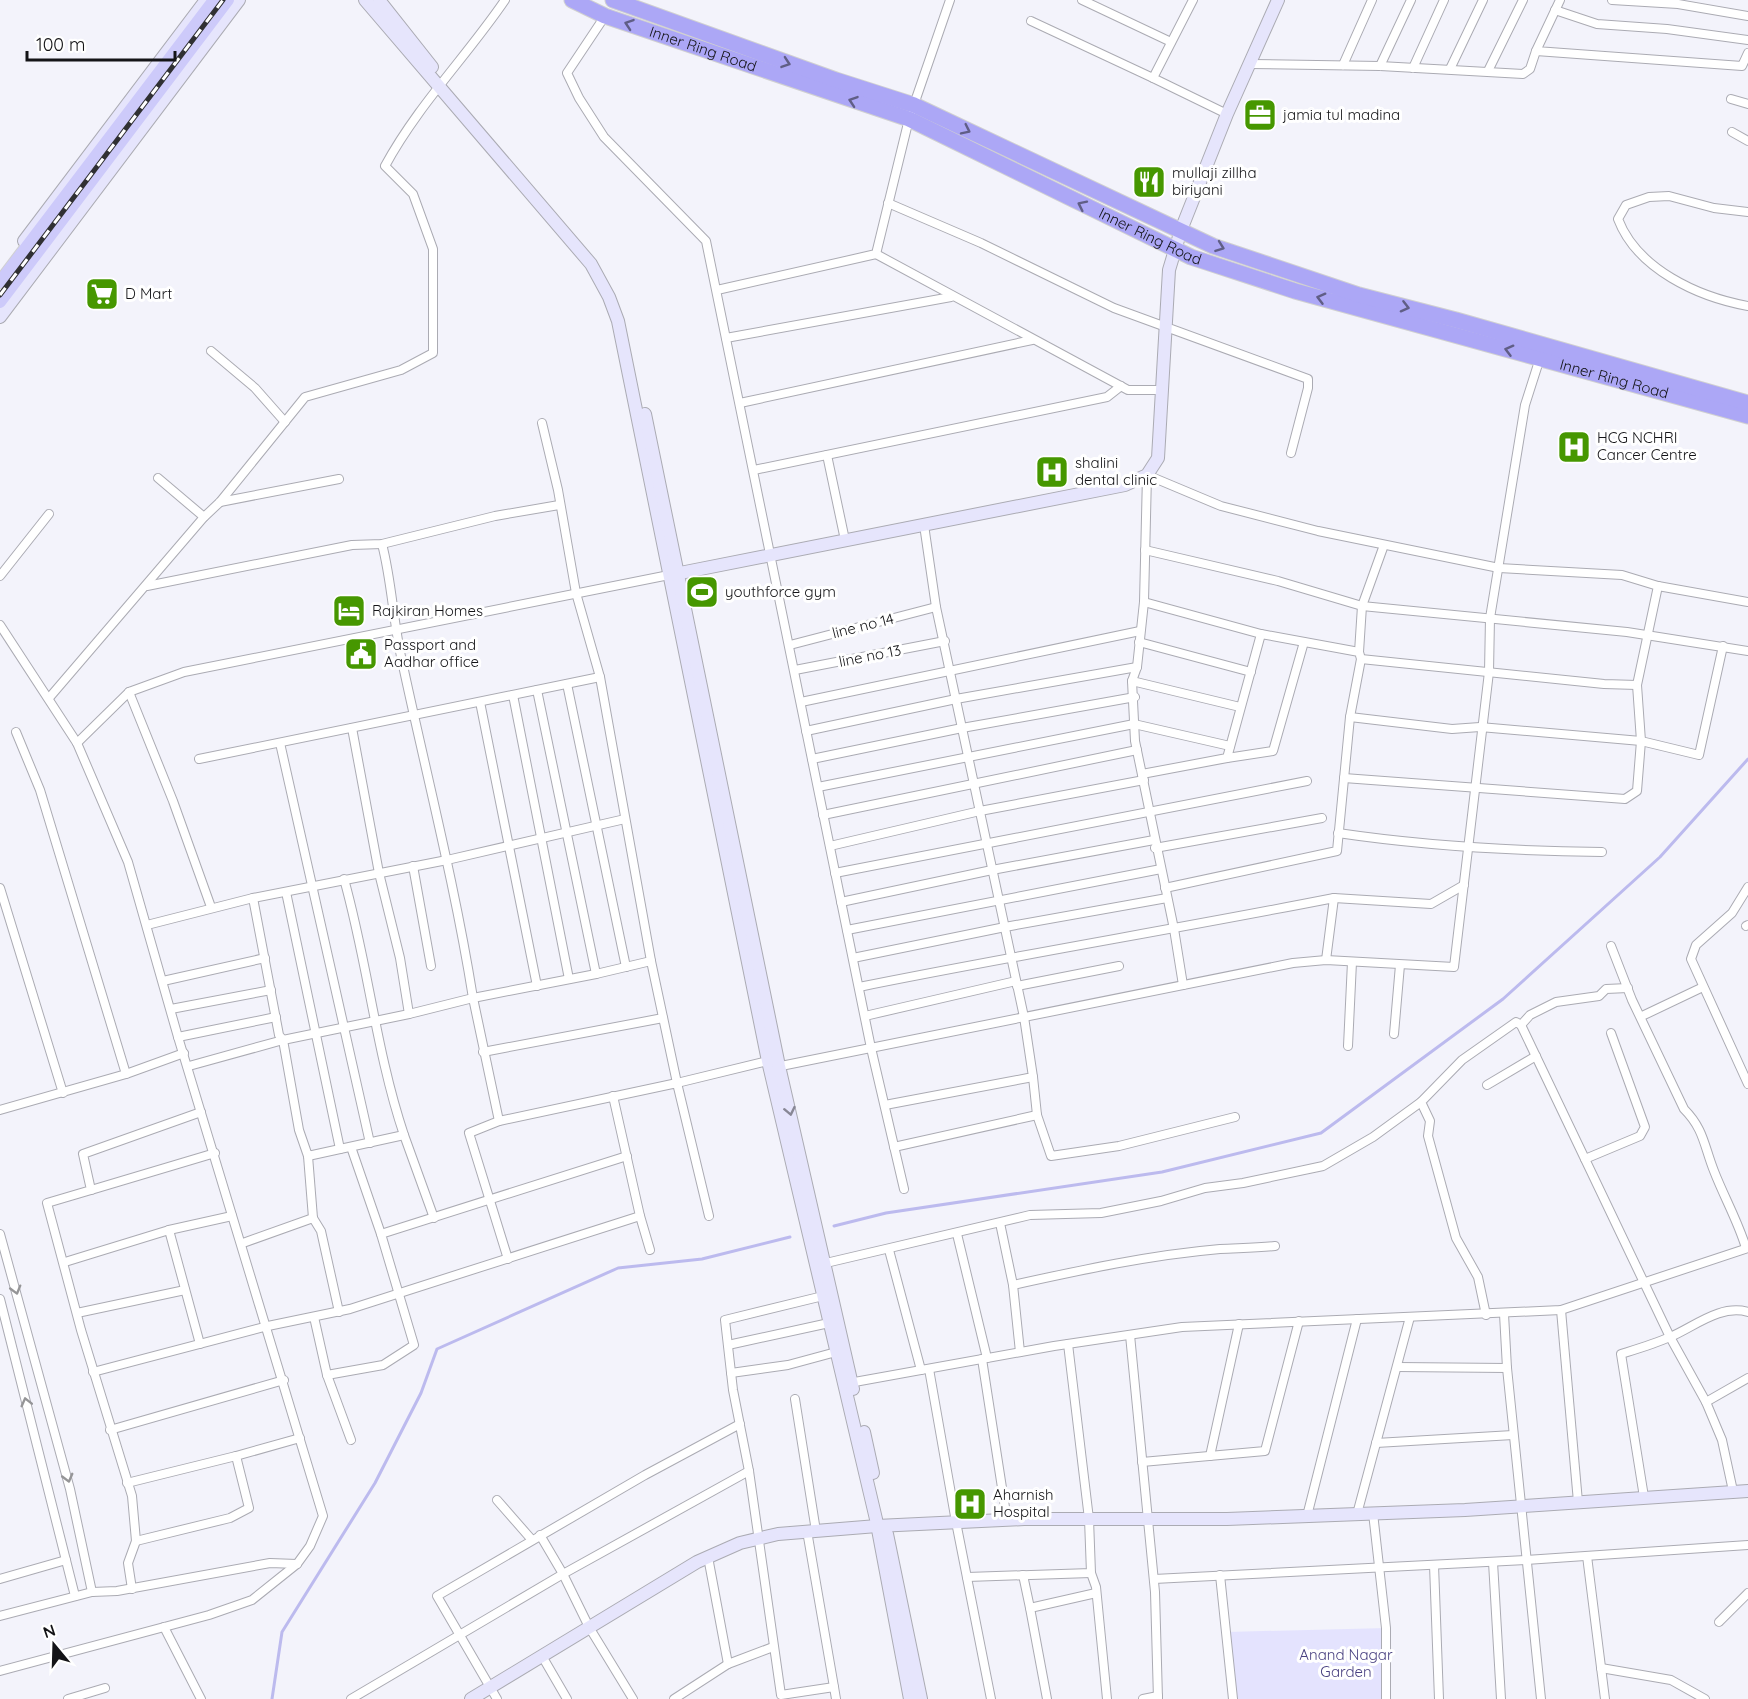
<svg xmlns="http://www.w3.org/2000/svg" width="1748" height="1699" font-family="Quicksand,sans-serif">
	<style>
		.green { fill: #e4e3fe }
		.lines { fill: none; stroke-linecap: round; stroke-linejoin: round }
		.stream { stroke: #bcbaee; stroke-width: 3 }
		.street-casing { stroke: #ababb3; stroke-width: 10 }
		.secondary-casing { stroke: #ababb3; stroke-width: 14 }
		.primary-casing { stroke: #d0d0d1; stroke-width: 14 }
		.highway-casing { stroke: #d0d0d1; stroke-width: 17 }
		.street { stroke: #fff; stroke-width: 8 }
		.secondary { stroke: #e6e5fc; stroke-width: 12 }
		.primary { stroke: #cdcafa; stroke-width: 12 }
		.highway { stroke: #aca7f6; stroke-width: 15 }
		.rail-casing { stroke: #303033; stroke-width: 5 }
		.rail { stroke: #fff; stroke-width: 3; stroke-dasharray: 9; stroke-linecap: butt }
		.oneway { stroke: #605e86 }
		.oneway2 { stroke: #888795 }
		.oneway3 { stroke: #959597 }
		.labels { text-anchor: middle; stroke-width: 6; stroke-linejoin: round; paint-order: stroke }
		.street-label { font-size: 15px; fill: #141417; stroke: #fff }
		.poi-label { font-size: 15px; fill: #141417; stroke: #fff; text-anchor: start }
		.park-label { font-size: 15px; fill: #494181; stroke: #fff }
	</style>
	<rect width="100%" height="100%" fill="#f3f3fb"/>
	<!-- green -->
	<polygon class="green" points="1386,1628 1386,1699 1233,1699 1227,1632"/>
	<g class="lines">
		<!-- stream -->
		<g class="stream">
			<polyline points="834,1226 886,1213 1162,1172 1321,1133 1503,999 1660,857 1748,759"/>
			<polyline points="272,1699 282,1632 375,1483 421,1393 437,1349 618,1268 702,1259 790,1237"/>
		</g>
		<!-- street casing -->
		<g class="street-casing">
			<g id="street">
				<polyline points="1082,0 1171,42"/>
				<polyline points="1193,0 1153,78 1227,114"/>
				<polyline points="1560,0 1536,51 1742,66 1748,53"/>
				<polyline points="1612,0 1678,4 1748,16"/>
				<polyline points="1555,10 1597,24 1667,29 1748,40"/>
				<polyline points="605,16 567,73 579,98 604,137 706,241 871,1048 904,1189"/>
				<polyline points="1031,21 1153,78"/>
				<polyline points="1250,64 1380,66 1523,74 1530,69 1536,51"/>
				<polyline points="1343,65 1372,0"/>
				<polyline points="1380,66 1411,0"/>
				<polyline points="1413,68 1444,0"/>
				<polyline points="1450,69 1483,0"/>
				<polyline points="1488,71 1523,0"/>
				<polyline points="1731,99 1748,104"/>
				<polyline points="1732,132 1748,141"/>
				<polyline points="888,203 981,243 1114,308 1308,379 1308,388 1291,453"/>
				<path d="M1748 212 1714 208 1669 196 1649 197 1626 205 1618 219C1637 269 1698 297 1748 306"/>
				<polyline points="876,254 1128,390 1162,390"/>
				<polyline points="717,290 876,254 909,119 950,0"/>
				<polyline points="726,338 951,297"/>
				<polyline points="211,351 255,388 285,422"/>
				<polyline points="740,403 1032,340"/>
				<polyline points="542,423 558,490 576,593 600,677 651,961 677,1083 768,1061"/>
				<polyline points="827,455 845,540"/>
				<polyline points="754,470 1107,397 1121,386"/>
				<polyline points="158,478 204,517"/>
				<polyline points="220,502 339,479"/>
				<polyline points="1145,550 1278,581 1362,606 1627,632 1748,651"/>
				<polyline points="0,576 49,514"/>
				<polyline points="147,586 352,545 382,544 495,516 559,505"/>
				<polyline points="1144,602 1261,634 1359,652 1361,659 1350,717 1337,851 1165,888"/>
				<polyline points="0,625 77,743 128,862 178,1037 323,1516 310,1546 297,1564 252,1600 209,1615 0,1671"/>
				<polyline points="1139,642 1251,672"/>
				<polyline points="790,645 936,607"/>
				<polyline points="1359,652 1362,606 1384,545"/>
				<polyline points="1361,659 1604,684 1637,685"/>
				<polyline points="795,670 945,641"/>
				<polyline points="1132,681 1240,707"/>
				<polyline points="567,684 626,967"/>
				<polyline points="537,690 596,974"/>
				<polyline points="129,692 173,801 211,907"/>
				<polyline points="513,695 569,979"/>
				<path d="M49 698 204 517 220 502 305 397 401 370 433 353V249L413 194 385 166C418 105 467 56 505 0"/>
				<polyline points="480,702 537,986"/>
				<polyline points="801,702 1140,631"/>
				<polyline points="1350,717 1452,729 1480,727 1641,741 1699,755 1723,646"/>
				<polyline points="352,728 379,873 400,958 409,1014"/>
				<polyline points="806,731 956,699 1137,667"/>
				<polyline points="16,732 40,790 126,1074"/>
				<polyline points="77,743 129,692 184,672 669,575"/>
				<polyline points="280,743 370,1143"/>
				<polyline points="1227,758 1273,751 1304,642"/>
				<polyline points="199,759 600,677"/>
				<polyline points="812,759 962,728 1135,697"/>
				<polyline points="1142,774 1227,758 1261,634"/>
				<polyline points="1344,778 1625,799 1637,791 1641,741 1637,685 1658,586"/>
				<polyline points="818,787 1134,724 1230,746"/>
				<polyline points="823,815 1137,750"/>
				<path d="M1338 833C1426 846 1513 851 1602 852"/>
				<polyline points="830,846 980,811 1144,780"/>
				<polyline points="1155,848 1322,818"/>
				<polyline points="413,866 431,966"/>
				<polyline points="835,873 1307,781"/>
				<polyline points="1748,887 1732,913 1696,945 1691,959 1748,1084"/>
				<polyline points="0,888 63,1093"/>
				<polyline points="286,892 340,1149"/>
				<path d="M253 898 279 1035 283 1040 409 1014 473 998C455 885 426 773 402 661 393 622 392 582 382 544"/>
				<polyline points="1334,898 1431,904 1464,885"/>
				<polyline points="841,902 992,870 1154,840"/>
				<polyline points="147,925 253,898 447,860 625,819"/>
				<polyline points="1746,926 1748,925"/>
				<polyline points="847,930 1161,869"/>
				<path d="M1611 946 1632 1000 1684 1109C1704 1129 1704 1146 1714 1171 1724 1197 1738 1221 1746 1248"/>
				<polyline points="853,958 1005,927 1167,898"/>
				<polyline points="651,961 596,974 473,998 499,1121 677,1083 709,1216"/>
				<polyline points="163,981 265,958"/>
				<polyline points="1183,985 1174,929 1135,741 1132,681 1137,667 1144,602 1147,475 1221,506 1318,531 1499,568 1622,575 1658,586 1748,602"/>
				<polyline points="1017,986 1119,966"/>
				<path d="M859 987C1017 955 1176 929 1334 898L1326 960"/>
				<polyline points="171,1009 271,990"/>
				<polyline points="865,1016 1016,981"/>
				<polyline points="1642,1016 1703,987"/>
				<polyline points="1521,1025 1530,1015 1556,1002 1599,996 1606,989 1628,988"/>
				<polyline points="1394,1034 1400,965"/>
				<polyline points="178,1037 276,1017"/>
				<polyline points="1348,1046 1352,962"/>
				<polyline points="483,1052 663,1018"/>
				<path d="M189 1066 283 1040 299 1130 308 1156 404 1135C376 1052 368 964 344 879"/>
				<polyline points="776,1067 1293,963 1326,960 1454,967 1489,672 1490,618 1525,405 1540,358"/>
				<polyline points="1033,1077 1037,1115 1051,1156 1119,1146 1235,1117"/>
				<polyline points="1487,1085 1536,1056"/>
				<polyline points="885,1105 1033,1077 1024,1017 936,607 924,525"/>
				<polyline points="0,1110 126,1074 184,1053"/>
				<polyline points="499,1121 469,1133 508,1259"/>
				<polyline points="404,1135 434,1218"/>
				<polyline points="351,1147 381,1234"/>
				<polyline points="894,1147 1037,1115"/>
				<polyline points="308,1156 313,1218"/>
				<polyline points="1585,1159 1640,1136 1645,1127 1611,1033"/>
				<polyline points="91,1190 215,1153"/>
				<polyline points="640,1216 650,1250"/>
				<polyline points="1000,1223 1013,1285"/>
				<polyline points="169,1230 232,1216"/>
				<polyline points="0,1234 70,1489 92,1592"/>
				<polyline points="957,1234 987,1358"/>
				<polyline points="243,1243 313,1218 321,1231 339,1312"/>
				<polyline points="889,1250 921,1370"/>
				<polyline points="65,1262 169,1230 200,1344"/>
				<polyline points="826,1263 1030,1215 1101,1213 1161,1201 1205,1188 1243,1183 1323,1166 1373,1137 1421,1102"/>
				<polyline points="823,1296 725,1320 733,1390 749,1471 781,1695 834,1687 836,1699"/>
				<polyline points="0,1299 75,1596"/>
				<polyline points="1561,1310 1578,1502"/>
				<polyline points="77,1313 185,1290"/>
				<polyline points="1504,1314 1507,1368"/>
				<polyline points="1486,1315 1478,1277 1456,1238 1428,1136 1430,1121 1421,1102 1462,1060 1516,1022 1521,1025 1670,1337 1706,1402 1722,1440 1733,1491"/>
				<polyline points="314,1317 327,1375 351,1440"/>
				<polyline points="1130,1335 1155,1592 1158,1699"/>
				<polyline points="728,1345 829,1323"/>
				<path d="M1020 1352 1013 1285C1081 1270 1150 1255 1220 1249 1238 1248 1256 1248 1275 1246"/>
				<polyline points="982,1359 1007,1520"/>
				<polyline points="1397,1367 1507,1368 1541,1699"/>
				<polyline points="929,1369 956,1522 991,1699"/>
				<polyline points="93,1372 268,1326 350,1309 640,1216 613,1096"/>
				<polyline points="731,1373 788,1365 836,1352"/>
				<polyline points="327,1375 383,1365 414,1345 381,1234 627,1156"/>
				<polyline points="849,1383 1054,1346 1182,1327 1561,1310 1748,1248"/>
				<polyline points="795,1399 816,1531"/>
				<polyline points="1706,1402 1748,1378"/>
				<polyline points="110,1430 284,1380"/>
				<polyline points="1376,1443 1513,1435"/>
				<polyline points="236,1456 300,1438"/>
				<polyline points="1210,1456 1239,1324"/>
				<polyline points="1142,1462 1265,1451 1299,1321"/>
				<polyline points="127,1483 236,1456 249,1508 230,1518 136,1541"/>
				<path d="M1644 1497 1621 1354C1637 1349 1654 1344 1670 1337 1694 1327 1720 1304 1748 1312"/>
				<polyline points="497,1500 532,1540"/>
				<polyline points="1373,1513 1386,1628 1386,1699"/>
				<polyline points="1357,1514 1410,1317"/>
				<polyline points="1307,1516 1357,1319"/>
				<polyline points="807,1531 834,1687"/>
				<polyline points="540,1535 563,1574 589,1627 633,1699"/>
				<polyline points="1587,1556 1605,1699"/>
				<polyline points="708,1557 728,1664 773,1647"/>
				<polyline points="1493,1562 1501,1699"/>
				<polyline points="1434,1565 1439,1699"/>
				<polyline points="1091,1573 1096,1587 1107,1699"/>
				<polyline points="1023,1575 1030,1608"/>
				<polyline points="1220,1575 1233,1699"/>
				<polyline points="967,1577 1091,1573 1089,1519 1068,1344"/>
				<polyline points="0,1579 66,1560"/>
				<polyline points="1154,1579 1526,1560 1748,1545"/>
				<polyline points="132,1589 128,1563 136,1541 132,1496 81,1330 47,1203 91,1190 83,1154 201,1112"/>
				<polyline points="0,1616 92,1592 117,1591 270,1563 297,1564"/>
				<polyline points="1719,1622 1748,1593"/>
				<polyline points="164,1627 201,1699"/>
				<polyline points="542,1656 567,1699"/>
				<polyline points="1601,1668 1671,1680 1705,1699"/>
				<polyline points="68,1699 105,1688"/>
				<polyline points="351,1699 563,1574 749,1471"/>
				<polyline points="497,1699 437,1596 645,1475 740,1424"/>
				<polyline points="674,1699 728,1664"/>
				<polyline points="1047,1699 1030,1608 1096,1593"/>
				<polyline points="1143,1699 1158,1696"/>
			</g>
		</g>
		<!-- secondary casing -->
		<g class="secondary-casing">
			<g id="secondary">
				<polyline points="365,0 591,264 609,297 618,321 768,1061 876,1519 910,1699"/>
				<polyline points="379,0 432,67"/>
				<polyline points="24,241 206,0"/>
				<polyline points="0,317 239,0"/>
				<polyline points="645,414 779,1066 853,1389"/>
				<polyline points="670,575 1125,485 1147,475 1158,458 1169,270 1181,230 1227,114 1278,0"/>
				<polyline points="864,1432 873,1473"/>
				<polyline points="887,1534 921,1699"/>
				<polyline points="471,1699 697,1562 740,1543 778,1534 877,1526 1024,1519 1227,1519 1465,1510 1748,1491"/>
			</g>
		</g>
		<!-- primary casing -->
		<g class="primary-casing">
			<g id="primary">
				<polyline points="0,282 214,0"/>
				<polyline points="0,302 228,0"/>
			</g>
		</g>
		<!-- highway casing -->
		<g class="highway-casing">
			<g id="highway">
				<path id="s1" d="M572 0 605 16 909 119 1191 257 1295 291 1748 416"/>
				<polyline points="613,0 836,80 914,105 1213,246 1359,295 1456,320 1748,403"/>
			</g>
		</g>
		<!-- street -->
		<use href="#street" class="street"/>
		<!-- secondary -->
		<use href="#secondary" class="secondary"/>
		<!-- primary -->
		<use href="#primary" class="primary"/>
		<!-- highway -->
		<use href="#highway" class="highway"/>
		<!-- rail casing -->
		<g class="rail-casing">
			<polyline id="rail" points="0,295 223,0"/>
		</g>
		<!-- rail -->
		<use href="#rail" class="rail"/>
	</g>
	<!-- one-way arrows -->
	<defs><path id="oneway-chevron" d="M-2-3.5L2.5 0L-2 3.5" fill="none" stroke-width="1.6" stroke-linecap="round" stroke-linejoin="round" transform="scale(1.5)"/></defs>
	<g class="oneway">
		<use href="#oneway-chevron" transform="translate(629 24) rotate(-161)"/>
		<use href="#oneway-chevron" transform="translate(786 63) rotate(19)"/>
		<use href="#oneway-chevron" transform="translate(853 101) rotate(-161)"/>
		<use href="#oneway-chevron" transform="translate(966 130) rotate(26)"/>
		<use href="#oneway-chevron" transform="translate(1082 205) rotate(-154)"/>
		<use href="#oneway-chevron" transform="translate(1220 247) rotate(20)"/>
		<use href="#oneway-chevron" transform="translate(1321 298) rotate(-165)"/>
		<use href="#oneway-chevron" transform="translate(1405 307) rotate(14)"/>
		<use href="#oneway-chevron" transform="translate(1509 350) rotate(-165)"/>
	</g>
	<use class="oneway2" href="#oneway-chevron" transform="translate(790 1111) rotate(78)"/>
	<g class="oneway3">
		<use href="#oneway-chevron" transform="translate(16 1290) rotate(74)"/>
		<use href="#oneway-chevron" transform="translate(26 1402) rotate(-104)"/>
		<use href="#oneway-chevron" transform="translate(68 1478) rotate(75)"/>
	</g>
	<!-- icons -->
	<defs>
		<g id="office-square" transform="scale(1.725)"><rect x="-9" y="-9" width="18" height="18" rx="4" fill="#469700" stroke="#fff"/><path d="M-6-3h4V-5.5h4V-3h4V5H-6ZM-1-4.5V-3h2v-1.5ZM-6 0V1H6V0Z" fill="#fff"/></g>
		<g id="restaurant-square" transform="scale(1.725)"><rect x="-9" y="-9" width="18" height="18" rx="4" fill="#469700" stroke="#fff"/><path d="M-5-6h1v4h1v-4h1v4h1v-4h1v5L-1.5 .5V6h-2V.5L-5-1ZM5-6V6H3V1.5H1.5Q1.5-4 5-6Z" fill="#fff"/></g>
		<g id="supermarket-square" transform="scale(1.725)"><rect x="-9" y="-9" width="18" height="18" rx="4" fill="#469700" stroke="#fff"/><path d="M-6-5.5h2.5l.6 2H6L4.5 2H-2.5L-4.4-4H-6ZM-1.5 3.2a1.3 1.3 0 1 0 .1 0ZM3 3.2a1.3 1.3 0 1 0 .1 0Z" fill="#fff"/></g>
		<g id="hospital-square" transform="scale(1.725)"><rect x="-9" y="-9" width="18" height="18" rx="4" fill="#469700" stroke="#fff"/><path d="M-5-5h3v3.5h4V-5h3V5h-3V1.5h-4V5h-3Z" fill="#fff"/></g>
		<g id="stadium-square" transform="scale(1.725)"><rect x="-9" y="-9" width="18" height="18" rx="4" fill="#469700" stroke="#fff"/><path d="M0-5a6.5 5 0 1 0 0 10a6.5 5 0 1 0 0-10ZM-3.5-1.8h7v3.6h-7Z" fill="#fff"/></g>
		<g id="hotel-square" transform="scale(1.725)"><rect x="-9" y="-9" width="18" height="18" rx="4" fill="#469700" stroke="#fff"/><path d="M-6-4.5h1.5V1H6V5H4.5V3h-9V5H-6ZM-4 0a1.8 1.8 0 1 1 3.6 0ZM.5 0V-2.5h3Q6-2.5 6 0Z" fill="#fff"/></g>
		<g id="civic-square" transform="scale(1.725)"><rect x="-9" y="-9" width="18" height="18" rx="4" fill="#469700" stroke="#fff"/><path d="M-.6-6.5H3V-4.5H.6V-3L4-1V1h2V6H-6V1h2V-1L-.6-3ZM-1.2 2.5V6h2.4V2.5Z" fill="#fff"/></g>
	</defs>
	<g fill-rule="evenodd">
		<use href="#office-square" x="1260" y="115"/>
		<use href="#restaurant-square" x="1149" y="182"/>
		<use href="#supermarket-square" x="102" y="294"/>
		<use href="#hospital-square" x="1574" y="447"/>
		<use href="#hospital-square" x="1052" y="472"/>
		<use href="#stadium-square" x="702" y="592"/>
		<use href="#hotel-square" x="349" y="611"/>
		<use href="#civic-square" x="361" y="654"/>
		<use href="#hospital-square" x="970" y="1504"/>
	</g>
	<g class="labels">
		<!-- street labels -->
		<g class="street-label">
			<text dy="5" stroke="none"><textPath href="#s1" startOffset="140">Inner Ring Road</textPath></text>
			<text dy="5" stroke="none"><textPath href="#s1" startOffset="626">Inner Ring Road</textPath></text>
			<text dy="5" stroke="none"><textPath href="#s1" startOffset="1112">Inner Ring Road</textPath></text>
			<text transform="translate(863 626) rotate(-14)" y="5">line no 14</text>
			<text transform="translate(870 656) rotate(-11)" y="5">line no 13</text>
		</g>
		<!-- poi labels -->
		<g class="poi-label">
			<text x="1283" y="120">jamia tul madina</text>
			<text x="1172" y="178">mullaji zillha<tspan x="1172" dy="17">biriyani</tspan></text>
			<text x="125" y="299">D Mart</text>
			<text x="1597" y="443">HCG NCHRI<tspan x="1597" dy="17">Cancer Centre</tspan></text>
			<text x="1075" y="468">shalini<tspan x="1075" dy="17">dental clinic</tspan></text>
			<text x="725" y="597">youthforce gym</text>
			<text x="372" y="616">Rajkiran Homes</text>
			<text x="384" y="650">Passport and<tspan x="384" dy="17">Aadhar office</tspan></text>
			<text x="993" y="1500">Aharnish<tspan x="993" dy="17">Hospital</tspan></text>
		</g>
		<!-- park labels -->
		<g class="park-label">
			<text x="1346" y="1660">Anand Nagar<tspan x="1346" dy="17">Garden</tspan></text>
		</g>
	</g>
	<!-- north arrow -->
	<g transform="translate(54 1645) rotate(341)" stroke="#ffffff" stroke-width="4.5" paint-order="stroke">
	<path d="M0-4.5L10 22L0 15L-10 22Z" fill="#141417"/>
	<text y="-9" font-size="16" font-weight="bold" text-anchor="middle" fill="#141417">N</text>
	</g>
	<!-- scale -->
	<path d="M27 51v9h148v-9" fill="none" stroke="#141417" stroke-width="3"/>
	<text x="36" y="51" font-size="18" fill="#141417" stroke="#ffffff" stroke-width="4.5" paint-order="stroke">100 m</text>
</svg>
